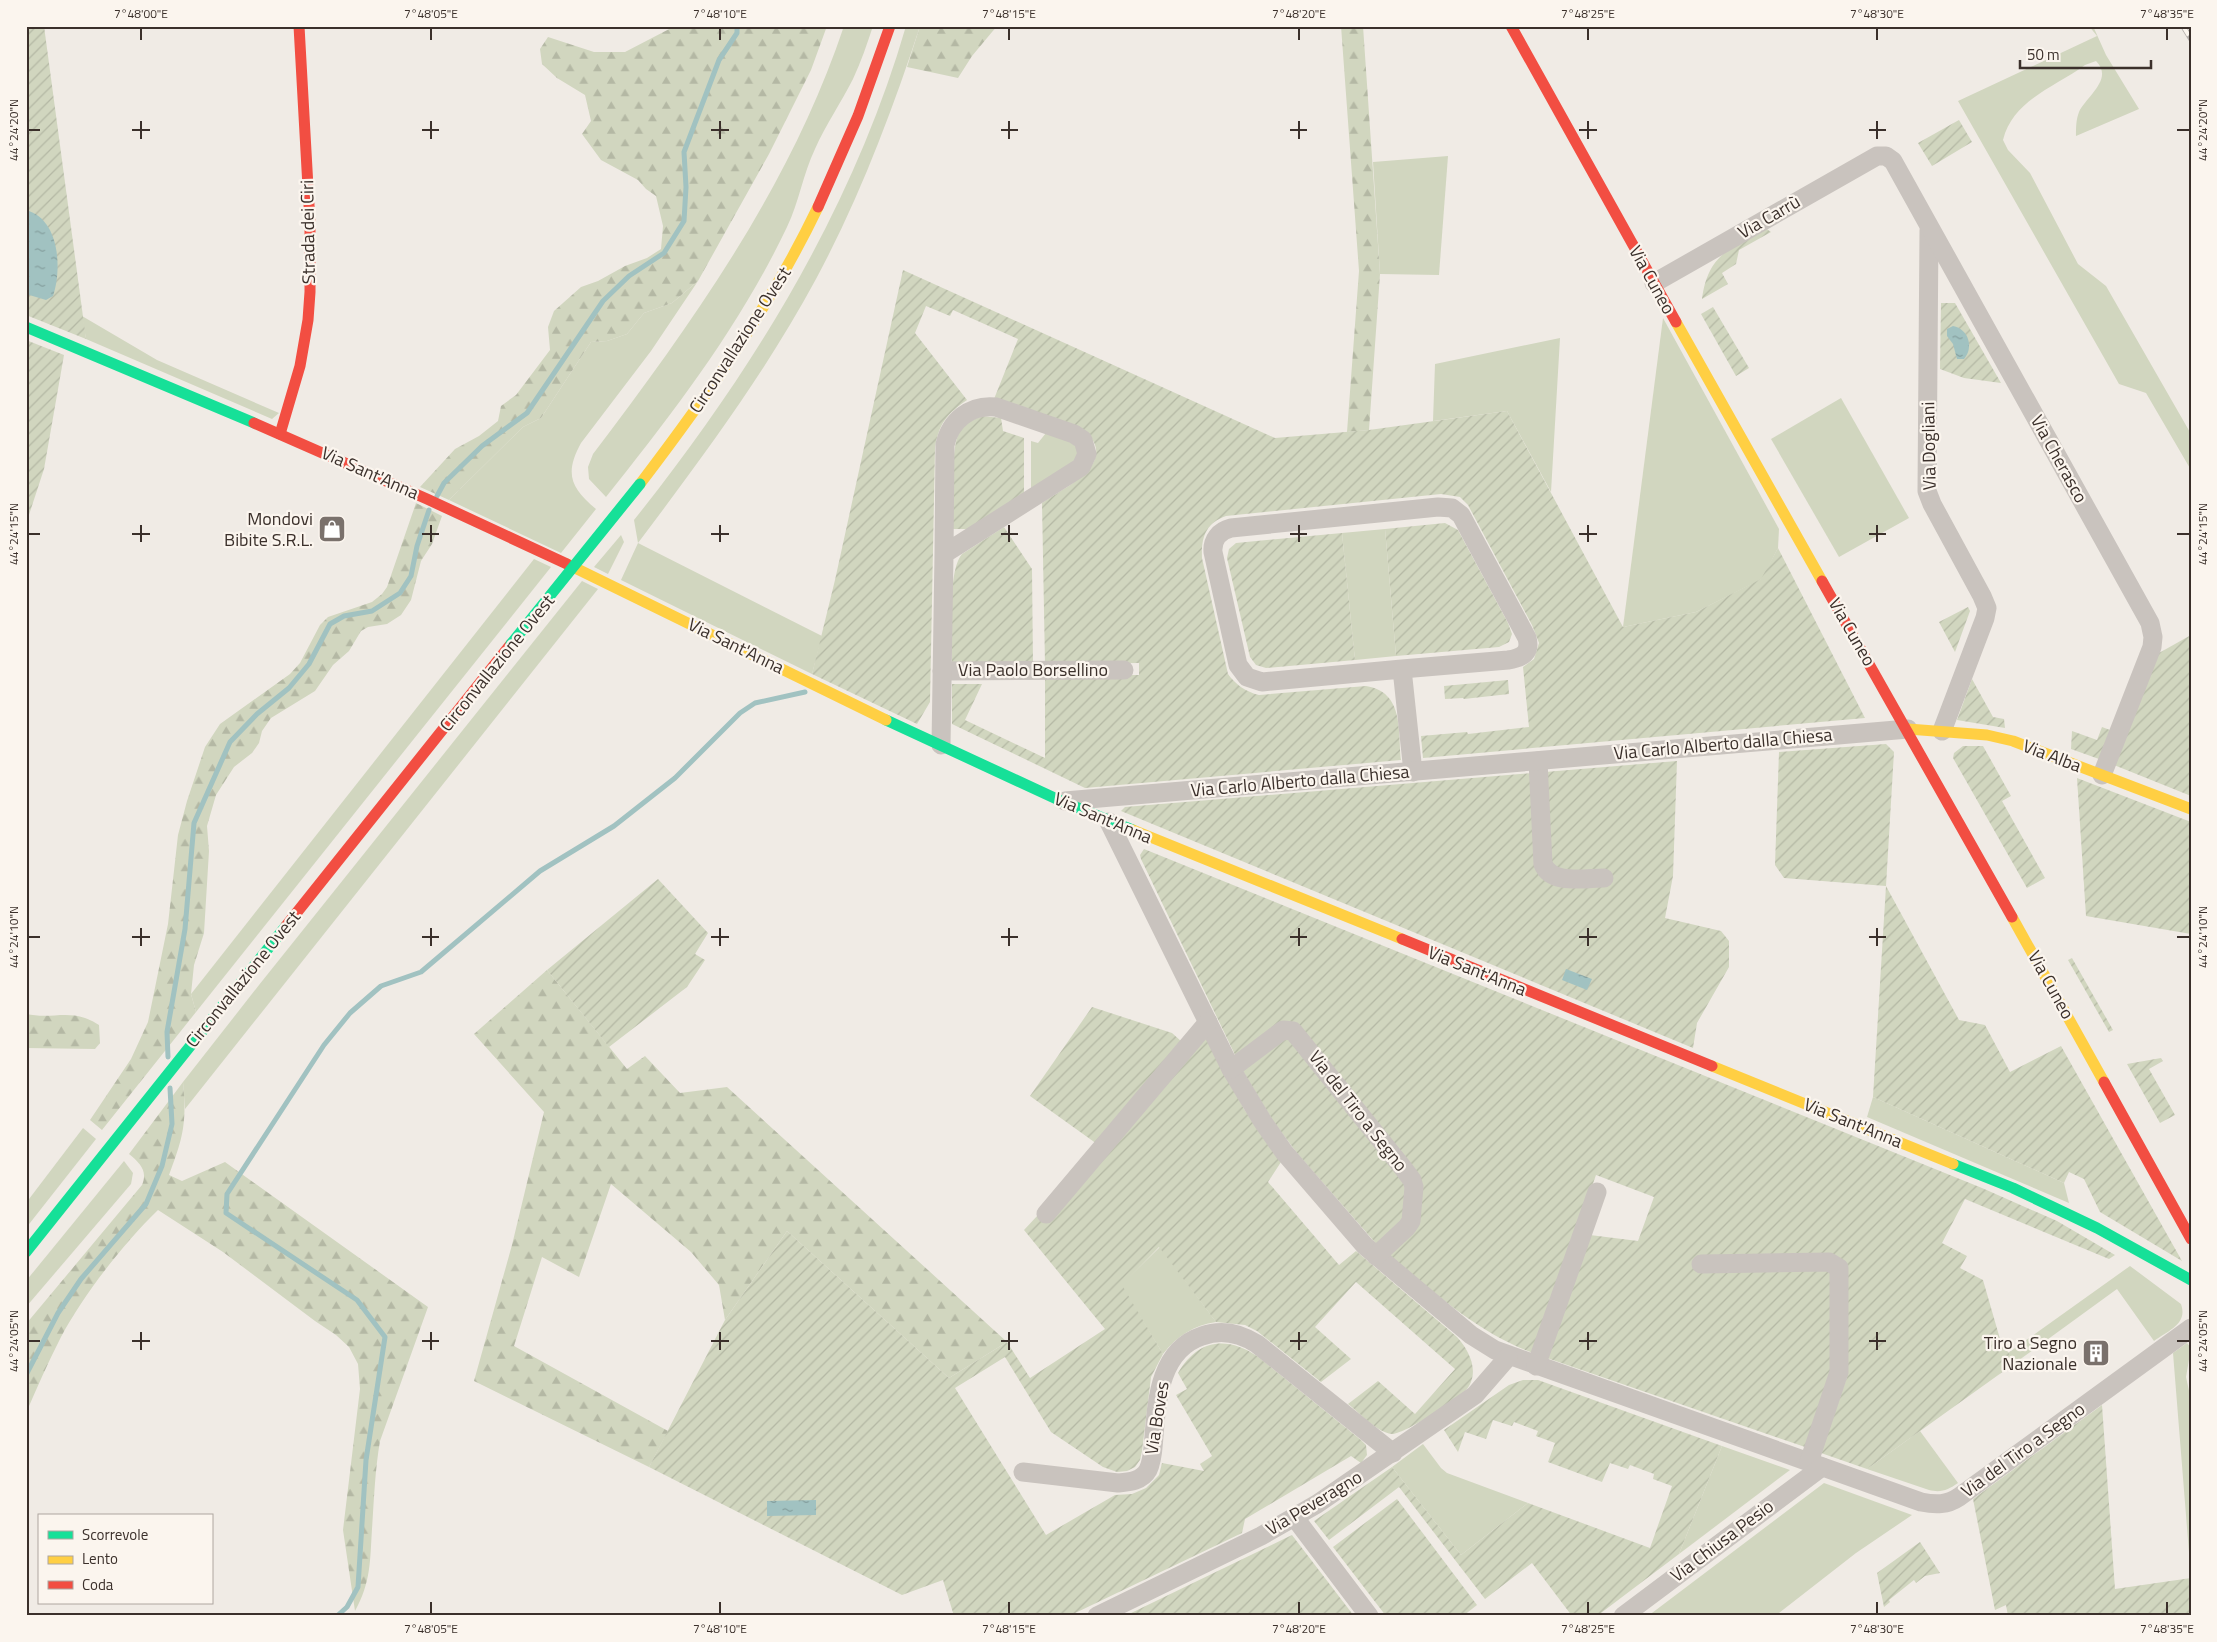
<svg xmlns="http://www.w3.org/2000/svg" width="2217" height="1642" font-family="'Titillium Web',sans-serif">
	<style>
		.green { fill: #d1d6bf }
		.forest { fill: url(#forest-firs) }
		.garden { fill: url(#garden-furrows) }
		.water { fill: url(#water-ripples) }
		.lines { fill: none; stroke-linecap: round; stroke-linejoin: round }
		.stream { stroke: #a1c2c1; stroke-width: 5 }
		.street { stroke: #c9c3be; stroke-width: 19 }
		.fast { stroke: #16e098; stroke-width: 11 }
		.slow { stroke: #ffcf43; stroke-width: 11 }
		.jam { stroke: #f24e42; stroke-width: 11 }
		.rail-casing { stroke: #b1aca8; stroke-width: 5.5 }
		.rail { stroke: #fbf5ee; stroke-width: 4; stroke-dasharray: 11; stroke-linecap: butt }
		.fast-bridge { stroke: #16e098; stroke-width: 11 }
		.ticks { fill: none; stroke: #3b302b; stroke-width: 2 }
		.labels { text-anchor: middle; stroke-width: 4.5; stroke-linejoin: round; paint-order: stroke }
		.street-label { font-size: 18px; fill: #3b302b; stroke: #fbf5ee }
		.poi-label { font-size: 18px; fill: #3b302b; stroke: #fbf5ee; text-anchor: end }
		.neatline { fill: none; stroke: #3b302b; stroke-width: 2 }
		.ticks-label { font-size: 12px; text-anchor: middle; fill: #3b302b }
	</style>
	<defs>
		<pattern id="forest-firs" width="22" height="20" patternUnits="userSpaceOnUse" patternTransform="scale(1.25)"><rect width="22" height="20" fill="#d1d6bf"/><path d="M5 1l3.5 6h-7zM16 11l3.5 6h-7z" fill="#b4b8a4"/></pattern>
		<pattern id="garden-furrows" width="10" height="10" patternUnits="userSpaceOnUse" patternTransform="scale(1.25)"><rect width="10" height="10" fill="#d1d6bf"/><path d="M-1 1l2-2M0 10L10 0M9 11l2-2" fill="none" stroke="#b4b8a4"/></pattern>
		<pattern id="water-ripples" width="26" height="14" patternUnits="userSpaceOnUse" patternTransform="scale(1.25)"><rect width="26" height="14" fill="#a1c2c1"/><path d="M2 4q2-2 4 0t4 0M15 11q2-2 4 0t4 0" fill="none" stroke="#849e9d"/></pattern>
	</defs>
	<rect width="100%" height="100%" fill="#f0ebe5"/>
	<!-- green -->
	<g class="green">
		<path d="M844 26H873C867 44 861 62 853 79 841 103 826 124 815 149 803 174 799 202 787 227 740 326 674 412 606 497L589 479 588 467 593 454C693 322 791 185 844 26Z"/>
		<path d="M906 26H920C892 112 859 199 816 279 766 372 702 458 638 543L822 636 812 674 621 580 638 543 634 520C752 372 853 209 906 26Z"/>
		<path d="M2089 26H2093L2106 55 2139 109 2076 136C2076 127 2076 120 2079 112 2087 96 2114 79 2096 61L2085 65C2055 87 2013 100 2003 140L2008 150 2030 173 2078 264 2106 286 2191 434V470L2146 393 2119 384 1958 101 2097 36Z"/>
		<polygon points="1448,156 1439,275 1380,274 1373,162"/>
		<path d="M698 281 651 351 581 443C564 474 571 488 596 509L561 553 449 500 523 427 541 418 591 342 607 341 627 334 644 313 672 303Z"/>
		<polygon points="82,316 157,360 279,413 272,419 86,339"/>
		<polygon points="1663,318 1779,529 1778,548 1762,579 1696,612 1623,627"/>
		<polygon points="1560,338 1551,492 1507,411 1433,421 1435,364"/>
		<polygon points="1841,398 1909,518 1839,557 1771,439"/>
		<polygon points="1046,433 1069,441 1077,447 1078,458 1031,491 1031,441 1038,443"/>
		<polygon points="1385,529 1396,656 1355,660 1342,533"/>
		<polygon points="621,535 624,542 608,574 594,567"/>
		<polygon points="534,559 551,567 196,1012 191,994"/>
		<polygon points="582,581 598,589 185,1109 183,1082 259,985"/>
		<polygon points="1873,1097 2064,1183 2069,1203 1867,1117"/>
		<polygon points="83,1128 96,1139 26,1228 26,1203"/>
		<polygon points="124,1161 133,1173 131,1184 26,1307 26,1281"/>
		<path d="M1160 1247 1216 1322C1194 1325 1177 1336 1163 1354L1121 1285Z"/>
		<path d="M2130 1266 2181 1304C2188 1324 2169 1330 2154 1341L2117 1289 2015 1363 2008 1353Z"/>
		<polygon points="2187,1343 2191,1348 2186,1377 2191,1400 2190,1565 2173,1353"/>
		<path d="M1920 1431 1958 1483C1948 1490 1941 1493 1929 1490L1867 1469Z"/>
		<polygon points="1423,1444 1441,1468 1447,1473 1528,1503 1461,1555 1392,1467"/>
		<polygon points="1722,1446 1790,1470 1679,1554"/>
		<polygon points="1824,1483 1912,1515 1856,1553 1775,1616 1648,1616"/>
	</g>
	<!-- forest -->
	<g class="forest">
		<polygon points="675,26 827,26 811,70 769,154 698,281 672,303 644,313 627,334 607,341 591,342 541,418 523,427 449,500 420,487 455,449 479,436 498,421 501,406 516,395 550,350 548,327 554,311 581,287 598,281 625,266 647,258 661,249 663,226 656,196 646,189 638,180 601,160 582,134 591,121 585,95 557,78 542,64 540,49 548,37 594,52 625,52"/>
		<polygon points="920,26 997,26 972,56 958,78 907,67"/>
		<polygon points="1341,26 1363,26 1380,274 1369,430 1347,432 1359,271"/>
		<polygon points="416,503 442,516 432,544 421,561 411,600 401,615 387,624 368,627 361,631 349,651 333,665 315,691 271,718 262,731 259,743 252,753 234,767 216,795 207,826 209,851 204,933 194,965 191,994 196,1012 102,1130 90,1120 131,1059 148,1022 168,924 178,835 187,801 205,747 220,724 290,674 300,663 320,625 328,617 372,602 382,594 387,587"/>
		<polygon points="547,970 627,1069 645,1056 680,1093 727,1087 1007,1342 949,1378 787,1231 725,1320 719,1285 691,1252 611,1184 579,1277 542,1257 514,1346 668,1431 649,1467 474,1381 512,1245 544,1112 474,1034"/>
		<path d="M26 1014C55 1020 71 1007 99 1025L100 1043 95 1049 26 1048Z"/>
		<path d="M183 1082C187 1123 183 1138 169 1175L182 1181 225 1162 428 1307 380 1441C375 1470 374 1500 372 1529 370 1561 371 1582 355 1611L343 1530 360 1389 358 1364 349 1347 336 1335 315 1321 223 1252 158 1210C123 1244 84 1294 61 1337 48 1362 37 1388 26 1413V1324L142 1185C148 1171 140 1163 129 1154Z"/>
	</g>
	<!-- garden -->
	<g class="garden">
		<polygon points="26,26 44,26 86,339 26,315"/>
		<polygon points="1959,120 1972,142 1932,166 1918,143"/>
		<path d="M1764 227 1771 232 1739 250 1736 264 1722 273 1728 284 1702 299C1708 254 1730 250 1764 227Z"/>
		<path d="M903 270 1275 438 1369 430 1507 411 1623 627 1696 612 1761 579 1778 548 1865 718 1423 758 1421 736 1467 732 1468 734 1529 727 1523 667 1534 659 1539 643 1532 625 1468 505 1460 497 1441 494 1226 516C1206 523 1201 537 1202 558L1228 674C1235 684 1246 692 1259 695L1366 686C1404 692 1398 730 1401 760L1085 788 952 724V684H982L965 720 1045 758V675H1139V663L1045 664 1042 503C1063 488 1118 464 1087 433L994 399 1018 339 953 310 950 316 926 306 915 333 967 400C947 414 939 423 935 448L930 702 917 724 812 674 835 580Z"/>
		<polygon points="1941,303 1955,303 2001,383 1964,378 1940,369"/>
		<polygon points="1713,307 1749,368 1736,376 1701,314"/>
		<polygon points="26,340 64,355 44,469 26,524"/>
		<path d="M982 416 1001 418 1003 431 1024 438V495L968 529H953C953 508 949 442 962 428 967 422 975 419 982 416Z"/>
		<polygon points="1445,523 1458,530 1508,623 1512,634 1509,642 1499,647 1396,656 1385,529"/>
		<path d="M1004 527 1032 569 1033 664 952 665C952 639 947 572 962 554Z"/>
		<polygon points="1342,533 1355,660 1266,668 1256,665 1250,657 1227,558 1229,549 1236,543"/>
		<polygon points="1968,607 1970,611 1955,652 1939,622"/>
		<polygon points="2191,635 2191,796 2114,765 2159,653"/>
		<polygon points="1972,679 1993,717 2004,719 2005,728 1957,720"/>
		<polygon points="1508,680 1509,694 1464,699 1463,698 1445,699 1444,686"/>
		<polygon points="2102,727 2110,730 2099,759 2071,749 2072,731 2097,740"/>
		<polygon points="1886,744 1894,752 1886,886 1959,1020 1985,1025 2010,1072 2061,1046 2182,1261 2100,1212 2084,1179 2069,1172 2064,1183 1873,1097 1886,886 1784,878 1775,865 1779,752"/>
		<polygon points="1963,746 1983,746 2011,796 2002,801 2045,878 2027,888 1953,758 1954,753"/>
		<polygon points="1677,761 1673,876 1665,918 1721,931 1729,941 1729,967 1697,1023 1693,1048 1121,811 1125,807 1532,773 1538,866 1561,872 1550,865 1545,772"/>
		<polygon points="2077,778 2191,822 2191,934 2086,916"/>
		<path d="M1144 849 1982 1188 2057 1221 2115 1255 2109 1259 1965 1199 1942 1243 1967 1256 1960 1268 1983 1280 2000 1339 2015 1363 1867 1469 1821 1453 1847 1377 1830 1271 1833 1364 1805 1447 1547 1358 1590 1235 1638 1241 1654 1197 1596 1175 1533 1353C1476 1332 1433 1291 1386 1253L1419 1196 1297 1025 1237 1059 1141 859 1140 855Z"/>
		<polygon points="658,879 708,933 695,954 705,960 687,987 609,1047 547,970"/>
		<polygon points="2072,958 2113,1030 2109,1032 2068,960"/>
		<polygon points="1092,1007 1172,1033 1182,1042 1097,1144 1030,1096"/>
		<path d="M1206 1035 1244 1109 1281 1162 1268 1182 1339 1265 1356 1251 1457 1337C1468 1349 1479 1369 1469 1386 1464 1396 1403 1435 1392 1434 1376 1432 1360 1413 1348 1404L1378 1381 1415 1414 1455 1369 1356 1282 1315 1327 1351 1359 1321 1382 1257 1331 1245 1325 1216 1322 1159 1247 1122 1285 1163 1354 1151 1377 1142 1451 1140 1460 1135 1467 1127 1471 1117 1472 1103 1467 1051 1432 1005 1357 955 1388 1046 1535 1115 1495 1132 1494 1146 1488 1159 1475 1162 1463 1204 1471 1200 1464 1212 1456 1176 1395 1187 1389 1178 1373C1197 1340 1226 1335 1257 1356L1361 1440 1366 1445 1367 1455 1361 1463 1351 1456 1245 1519 1242 1533 1069 1616H954L943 1580 902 1595 649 1467 725 1320 787 1231 949 1378 1007 1342 1030 1378 1105 1329 1024 1230Z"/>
		<polygon points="1286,1035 1405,1180 1407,1215 1379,1247 1297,1153 1273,1121 1241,1068"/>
		<polygon points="2161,1058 2163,1061 2149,1069 2175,1115 2160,1123 2127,1064"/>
		<polygon points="1523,1380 1538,1380 1722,1446 1679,1554 1597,1616 1572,1616 1532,1563 1485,1599 1399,1487 1329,1540 1314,1521 1392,1467 1461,1555 1528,1503 1650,1548 1672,1486 1653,1479 1654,1474 1630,1465 1628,1469 1610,1463 1602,1482 1548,1462 1555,1443 1536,1436 1538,1431 1514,1422 1512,1426 1493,1420 1486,1439 1465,1432 1458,1452 1444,1430 1509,1385"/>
		<polygon points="2102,1405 2115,1589 2191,1578 2191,1616 2008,1616 2006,1605 1995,1610 1973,1499"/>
		<polygon points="1397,1499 1477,1605 1463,1616 1386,1616 1333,1547"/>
		<polygon points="1292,1535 1354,1616 1125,1616"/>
		<polygon points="1920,1542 1940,1573 1925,1576 1916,1583 1914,1580 1889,1600 1890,1602 1884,1607 1877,1573"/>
	</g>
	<!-- water -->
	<g class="water">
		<path d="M26 210C60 219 62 270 53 296L46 300 26 294Z"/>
		<path d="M1953 326C1969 329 1974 348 1964 359H1957L1953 344 1947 336V329Z"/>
		<polygon points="1566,969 1592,979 1587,990 1562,980"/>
		<polygon points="816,1500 816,1515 767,1516 767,1501"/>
	</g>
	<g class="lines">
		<!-- stream -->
		<g class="stream">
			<polyline points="437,496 444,483 482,446 527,413 603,301 629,276 664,253 684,221 686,187 684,152 719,60 737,33 737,26"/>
			<polyline points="168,1057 167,1032 185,929 194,823 230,742 257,714 289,688 309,664 330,624 344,616 372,611 400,593 411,576 417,546 429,510"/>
			<polyline points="26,1375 58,1313 81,1279 146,1204 162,1166 172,1124 170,1088"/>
			<polyline points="337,1616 347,1607 358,1587 366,1460 385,1337 357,1300 226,1213 227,1194 324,1045 350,1013 381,986 421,972 540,871 614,826 675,778 740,713 755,703 805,692"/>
		</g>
		<!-- street -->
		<g class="street">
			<polyline points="1929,230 1927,491 1932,504 1982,596 1987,608 1985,618 1942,731"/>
			<polyline points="1654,283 1877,156 1886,156 1893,161 2150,623 2153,637 2152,647 2102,775"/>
			<path d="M1402 669 1262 682 1247 677 1238 665 1213 552C1212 540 1219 531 1231 528L1438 507 1452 508 1461 515 1527 638C1531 653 1522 658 1508 660L1402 669 1413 772"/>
			<polyline points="942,671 1124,670"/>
			<path d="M941 745 944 554 1081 467 1087 454 1083 440 1074 434 996 407C970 404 950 421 945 445L944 554"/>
			<path d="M1538 761 1543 864C1551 885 1585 878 1604 878"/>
			<polyline points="1065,801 1908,729"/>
			<path d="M1109 822 1231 1069 1263 1122 1284 1152 1365 1246 1471 1335 1495 1350 1921 1502C1936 1505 1947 1505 1959 1497L2191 1328"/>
			<polyline points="1231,1069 1283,1030 1293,1031 1403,1168 1412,1180 1414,1187 1411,1221 1407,1227 1376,1256"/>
			<polyline points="1046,1214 1208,1022"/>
			<polyline points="1701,1264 1829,1262 1839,1268 1839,1372 1809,1462"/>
			<polyline points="1536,1366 1597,1192"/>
			<path d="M1023 1472 1118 1483C1129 1482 1142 1481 1148 1470 1153 1460 1153 1447 1154 1436 1157 1399 1160 1350 1202 1336 1221 1329 1240 1333 1257 1344L1393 1453"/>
			<polyline points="1295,1518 1369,1616"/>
			<polyline points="1097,1616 1261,1536 1317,1504 1475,1395 1508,1357"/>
			<polyline points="1623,1616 1822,1467"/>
		</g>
		<!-- fast -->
		<g class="fast">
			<polyline points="26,327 254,423"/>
			<polyline points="886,720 1061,801 1133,830"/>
			<polyline points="1953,1164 2013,1188 2097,1228 2191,1280"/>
			<polyline points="26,1252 286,926"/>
		</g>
		<!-- slow -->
		<g class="slow">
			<polyline points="1676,322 1822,581"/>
			<path d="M640 484C707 396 770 307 818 207"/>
			<polyline points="567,564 886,720"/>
			<polyline points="1908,729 1987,735 2013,741 2191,809"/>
			<polyline points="1133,830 1402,939"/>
			<polyline points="2012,917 2104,1082"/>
			<polyline points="1712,1066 1953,1164"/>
		</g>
		<!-- jam -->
		<g class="jam">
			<polyline points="1511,26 1676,322"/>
			<polyline points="818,207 858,116 890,26"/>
			<polyline points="254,423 427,499 567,564"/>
			<polyline points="280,434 300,366 308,320 310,292 310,223 299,26"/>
			<polyline points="1822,581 2012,917"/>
			<polyline points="286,926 511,644"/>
			<polyline points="1402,939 1712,1066"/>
			<polyline points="2104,1082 2191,1239"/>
		</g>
		<!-- rail casing -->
		<g class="rail-casing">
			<polyline id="rail" points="2183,26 2191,39"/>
		</g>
		<!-- rail -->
		<use href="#rail" class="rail"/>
		<!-- fast-bridge -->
		<polyline class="fast-bridge" points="511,644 640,484"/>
	</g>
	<!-- ticks -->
	<path class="ticks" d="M141 28V40M431 28V40M720 28V40M1009 28V40M1299 28V40M1588 28V40M1877 28V40M2167 28V40M141 121V139M431 121V139M720 121V139M1009 121V139M1299 121V139M1588 121V139M1877 121V139M28 130H40M132 130H150M422 130H439M711 130H729M1001 130H1018M1290 130H1307M1579 130H1597M1869 130H1886M2177 130H2190M141 525V542M431 525V542M720 525V542M1009 525V542M1299 525V542M1588 525V542M1877 525V542M28 534H40M132 534H150M422 534H439M711 534H729M1001 534H1018M1290 534H1307M1579 534H1597M1869 534H1886M2177 534H2190M141 928V946M431 928V946M720 928V946M1009 928V946M1299 928V946M1588 928V946M1877 928V946M28 937H40M132 937H150M422 937H439M711 937H729M1001 937H1018M1290 937H1307M1579 937H1597M1869 937H1886M2177 937H2190M141 1332V1350M431 1332V1350M720 1332V1350M1009 1332V1350M1299 1332V1350M1588 1332V1350M1877 1332V1350M28 1341H40M132 1341H150M422 1341H439M711 1341H729M1001 1341H1018M1290 1341H1307M1579 1341H1597M1869 1341H1886M2177 1341H2190M431 1602V1614M720 1602V1614M1009 1602V1614M1299 1602V1614M1588 1602V1614M1877 1602V1614M2167 1602V1614"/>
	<!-- icons -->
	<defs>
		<g id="shop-square" transform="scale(1.4375)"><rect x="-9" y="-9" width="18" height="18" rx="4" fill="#7a716c" stroke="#fbf5ee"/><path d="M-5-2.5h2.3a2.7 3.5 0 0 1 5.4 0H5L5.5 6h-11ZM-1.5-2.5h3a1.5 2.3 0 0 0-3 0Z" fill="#fff"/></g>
		<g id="building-square" transform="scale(1.4375)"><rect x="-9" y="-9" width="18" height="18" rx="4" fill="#7a716c" stroke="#fbf5ee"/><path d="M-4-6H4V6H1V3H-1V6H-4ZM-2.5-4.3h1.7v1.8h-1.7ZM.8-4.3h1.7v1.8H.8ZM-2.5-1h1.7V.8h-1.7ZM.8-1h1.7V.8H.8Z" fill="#fff"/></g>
	</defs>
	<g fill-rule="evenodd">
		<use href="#shop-square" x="332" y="529"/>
		<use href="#building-square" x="2096" y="1353"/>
	</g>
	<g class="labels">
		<!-- street labels -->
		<g class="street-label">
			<text transform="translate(1769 217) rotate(-30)" y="6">Via Carrù</text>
			<text transform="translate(308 232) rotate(-91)" y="6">Strada dei Ciri</text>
			<text transform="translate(1652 280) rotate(61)" y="6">Via Cuneo</text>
			<text transform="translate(740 340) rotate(-57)" y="6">Circonvallazione Ovest</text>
			<text transform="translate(1929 446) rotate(-91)" y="6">Via Dogliani</text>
			<text transform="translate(2059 459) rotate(61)" y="6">Via Cherasco</text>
			<text transform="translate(370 473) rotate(24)" y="6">Via Sant'Anna</text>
			<text transform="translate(1852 632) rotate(60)" y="6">Via Cuneo</text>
			<text transform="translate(736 646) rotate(26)" y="6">Via Sant'Anna</text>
			<text transform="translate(497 663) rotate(-51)" y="6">Circonvallazione Ovest</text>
			<text x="1033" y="676">Via Paolo Borsellino</text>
			<text transform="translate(1723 744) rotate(-5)" y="6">Via Carlo Alberto dalla Chiesa</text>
			<text transform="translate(2052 756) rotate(21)" y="6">Via Alba</text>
			<text transform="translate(1300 781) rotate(-5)" y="6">Via Carlo Alberto dalla Chiesa</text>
			<text transform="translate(1103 818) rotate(23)" y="6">Via Sant'Anna</text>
			<text transform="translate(1477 971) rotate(22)" y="6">Via Sant'Anna</text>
			<text transform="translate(243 979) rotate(-51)" y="6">Circonvallazione Ovest</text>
			<text transform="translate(2051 985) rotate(61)" y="6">Via Cuneo</text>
			<text transform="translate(1358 1111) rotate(52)" y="6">Via del Tiro a Segno</text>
			<text transform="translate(1853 1123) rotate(22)" y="6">Via Sant'Anna</text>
			<text transform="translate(1157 1418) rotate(-81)" y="6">Via Boves</text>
			<text transform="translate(2023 1450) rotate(-36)" y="6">Via del Tiro a Segno</text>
			<text transform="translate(1314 1503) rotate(-31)" y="6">Via Peveragno</text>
			<text transform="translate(1722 1541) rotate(-37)" y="6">Via Chiusa Pesio</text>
		</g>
		<!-- poi labels -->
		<g class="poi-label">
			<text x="313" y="525">Mondovi<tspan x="313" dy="21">Bibite S.R.L.</tspan></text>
			<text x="2077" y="1349">Tiro a Segno<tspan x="2077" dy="21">Nazionale</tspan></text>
		</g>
	</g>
	<!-- border -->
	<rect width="2217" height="1642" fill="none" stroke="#fbf5ee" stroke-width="55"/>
	<!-- legend -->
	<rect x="38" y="1514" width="175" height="90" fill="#fbf5ee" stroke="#aea6a0"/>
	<rect x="48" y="1531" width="25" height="8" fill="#16e098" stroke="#aea6a0"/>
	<text x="82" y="1540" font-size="15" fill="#3b302b">Scorrevole</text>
	<rect x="48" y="1556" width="25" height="8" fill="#ffcf43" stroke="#aea6a0"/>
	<text x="82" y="1564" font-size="15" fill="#3b302b">Lento</text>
	<rect x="48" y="1581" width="25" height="8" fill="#f24e42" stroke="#aea6a0"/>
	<text x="82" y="1590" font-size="15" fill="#3b302b">Coda</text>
	<!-- scale -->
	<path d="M2020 60v8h131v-8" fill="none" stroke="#3b302b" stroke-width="2.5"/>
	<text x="2027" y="60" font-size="15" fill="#3b302b" stroke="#fbf5ee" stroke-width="4" paint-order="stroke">50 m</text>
	<rect x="28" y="28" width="2162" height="1586" class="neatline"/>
	<g class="ticks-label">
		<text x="141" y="18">7°48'00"E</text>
		<text x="431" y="18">7°48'05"E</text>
		<text x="720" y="18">7°48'10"E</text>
		<text x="1009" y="18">7°48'15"E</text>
		<text x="1299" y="18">7°48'20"E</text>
		<text x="1588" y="18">7°48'25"E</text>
		<text x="1877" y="18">7°48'30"E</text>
		<text x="2167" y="18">7°48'35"E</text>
		<text transform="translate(14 130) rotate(-90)" y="4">44°24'20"N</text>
		<text transform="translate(2203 130) rotate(-90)" y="4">44°24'20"N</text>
		<text transform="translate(14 534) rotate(-90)" y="4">44°24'15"N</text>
		<text transform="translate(2203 534) rotate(-90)" y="4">44°24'15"N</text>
		<text transform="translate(14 937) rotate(-90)" y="4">44°24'10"N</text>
		<text transform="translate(2203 937) rotate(-90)" y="4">44°24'10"N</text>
		<text transform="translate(14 1341) rotate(-90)" y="4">44°24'05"N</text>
		<text transform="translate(2203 1341) rotate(-90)" y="4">44°24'05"N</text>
		<text x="431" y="1633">7°48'05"E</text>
		<text x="720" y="1633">7°48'10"E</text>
		<text x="1009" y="1633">7°48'15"E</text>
		<text x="1299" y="1633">7°48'20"E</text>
		<text x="1588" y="1633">7°48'25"E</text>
		<text x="1877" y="1633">7°48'30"E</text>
		<text x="2167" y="1633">7°48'35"E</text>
	</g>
</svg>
